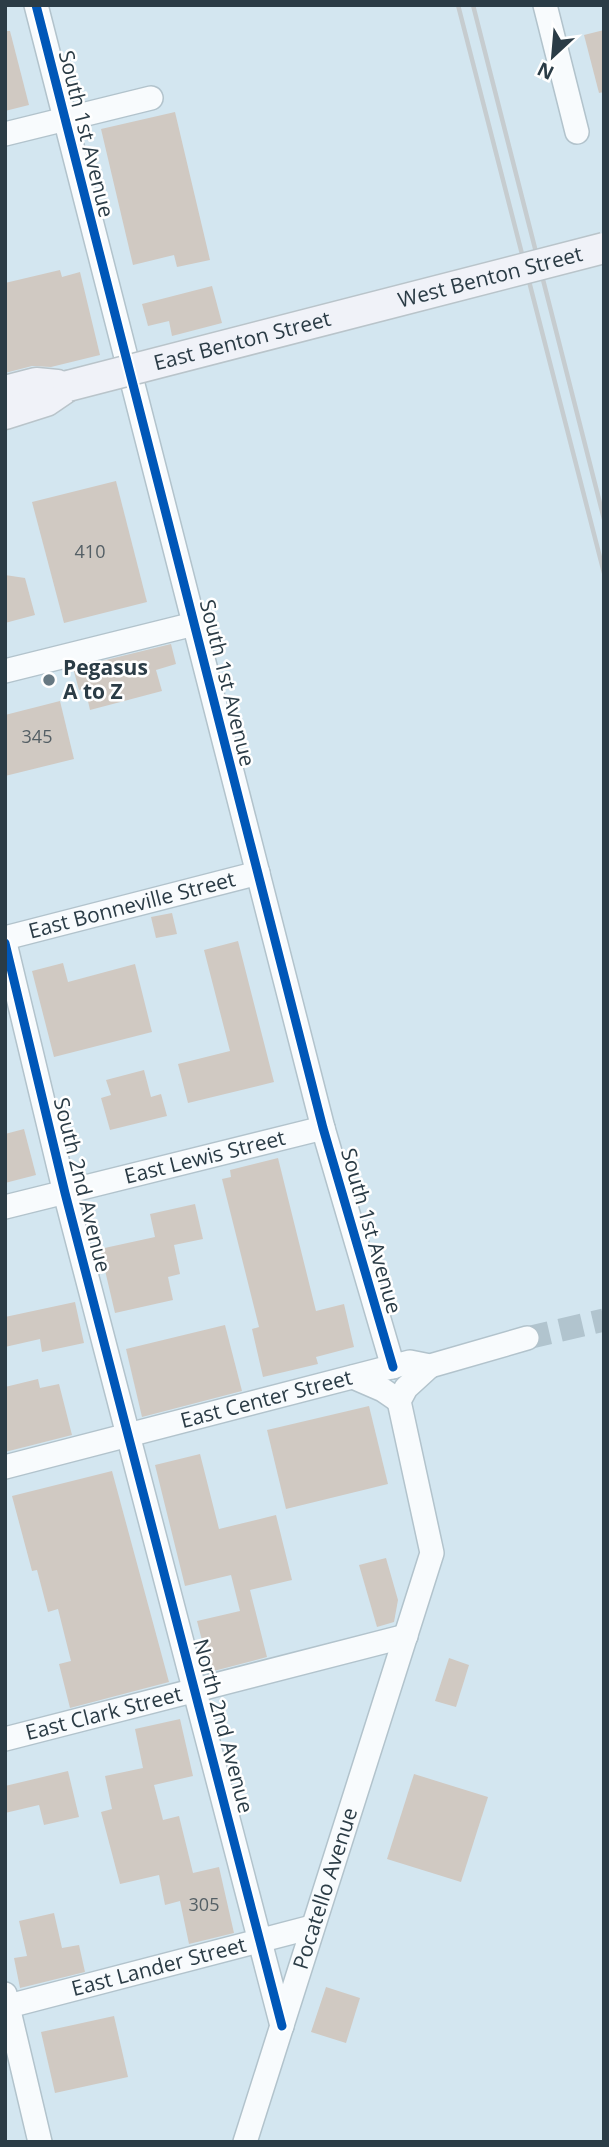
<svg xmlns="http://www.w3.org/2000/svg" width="609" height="2147" font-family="'Open Sans',sans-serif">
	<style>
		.building { fill: #d0c9c2 }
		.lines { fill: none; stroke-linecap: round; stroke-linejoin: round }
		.minor-tunnel { stroke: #b1c4ce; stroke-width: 23; stroke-dasharray: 23 11; stroke-linecap: butt }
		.minor-casing { stroke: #b2c3cc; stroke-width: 26 }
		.major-casing { stroke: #b9c4ca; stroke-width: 33 }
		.minor { stroke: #f8fbfd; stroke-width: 23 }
		.major { stroke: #f0f2f8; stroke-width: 30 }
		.rail { stroke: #c6cccf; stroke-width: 4.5 }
		.major-bridge-casing { stroke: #b9c4ca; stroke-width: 33; stroke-linecap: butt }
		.major-bridge { stroke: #f0f2f8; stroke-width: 30 }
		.cycleway-casing { stroke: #fff; stroke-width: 13 }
		.cycleway { stroke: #0057b8; stroke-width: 9 }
		.poi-dot { fill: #667882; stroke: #fff; stroke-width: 2.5 }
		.labels { text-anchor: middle; stroke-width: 5; stroke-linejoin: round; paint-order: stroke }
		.number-label { font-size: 18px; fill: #545f65 }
		.street-label { font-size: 21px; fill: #2b3c46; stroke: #fff }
		.poi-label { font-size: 21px; font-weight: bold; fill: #2b3c46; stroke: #fff; text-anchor: start }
	</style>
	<rect width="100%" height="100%" fill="#d3e6f0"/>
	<!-- building -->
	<g class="building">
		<polygon points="604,30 604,92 599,93 584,35"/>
		<polygon points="5,31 10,31 29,105 5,111"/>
		<polygon points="175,112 210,260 177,267 174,255 133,265 101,129"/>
		<polygon points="60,270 62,277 80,272 100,355 51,367 32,366 5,373 5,283"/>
		<polygon points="212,286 222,323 172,336 169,321 148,326 142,304"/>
		<polygon points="116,481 147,602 64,623 32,502"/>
		<polygon points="5,575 25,578 35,615 5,623"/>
		<polygon points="171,644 176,664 156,670 162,691 90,710 85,688 79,690 73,668"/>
		<polygon points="60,701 74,759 5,776 5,715"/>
		<polygon points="172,913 177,934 156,938 151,917"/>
		<polygon points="238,941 274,1082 188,1103 178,1064 230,1051 204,950"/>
		<polygon points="63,963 68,982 135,964 152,1032 54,1057 32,971"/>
		<polygon points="144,1070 151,1097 161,1094 167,1116 110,1130 101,1098 111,1095 106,1080"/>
		<polygon points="24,1129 36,1175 5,1183 5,1134"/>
		<polygon points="278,1158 316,1311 344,1304 354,1347 316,1357 318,1364 263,1377 252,1329 259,1327 222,1179 231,1177 230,1170"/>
		<polygon points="195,1204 203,1239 174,1245 180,1274 168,1277 173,1300 115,1313 100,1249 155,1237 150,1214"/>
		<polygon points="75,1302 84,1343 42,1352 40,1339 5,1347 5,1317"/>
		<polygon points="225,1325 242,1391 142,1417 126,1349"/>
		<polygon points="38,1379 40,1388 59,1384 72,1435 5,1452 5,1387"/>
		<polygon points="369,1406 388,1484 286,1509 267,1430"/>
		<polygon points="200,1454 219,1529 276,1515 292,1580 250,1590 267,1657 210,1672 197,1621 240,1611 231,1575 185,1586 155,1465"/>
		<polygon points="112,1471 169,1682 70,1708 59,1664 71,1661 58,1609 48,1612 37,1570 32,1571 12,1496"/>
		<polygon points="386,1558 398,1600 394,1622 377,1627 359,1565"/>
		<polygon points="449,1658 469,1665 456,1707 435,1701"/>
		<polygon points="180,1719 193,1776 154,1785 163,1820 179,1816 193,1873 219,1867 234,1933 189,1944 180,1901 165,1905 159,1875 120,1884 101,1812 112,1809 105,1776 143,1768 135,1729"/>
		<polygon points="68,1771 79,1817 44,1825 39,1805 5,1813 5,1786"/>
		<polygon points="414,1774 488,1797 461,1882 387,1859"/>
		<polygon points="54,1913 62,1948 79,1945 85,1972 20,1988 14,1958 27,1956 19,1921"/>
		<polygon points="326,1987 360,1998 346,2043 311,2032"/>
		<polygon points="114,2016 128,2077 55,2093 41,2032"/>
	</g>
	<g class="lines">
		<!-- minor-tunnel -->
		<polyline class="minor-tunnel" points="527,1338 604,1320"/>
		<!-- minor casing -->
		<g class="minor-casing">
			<g id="minor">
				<polyline points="36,5 323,1128 393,1367"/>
				<polyline points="545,5 577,132"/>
				<polyline points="5,134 151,98"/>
				<polyline points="5,671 194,624"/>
				<path id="s1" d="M5 938 258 873"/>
				<polyline points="5,943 65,1193 282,2026"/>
				<path id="s2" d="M5 1207 323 1128"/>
				<polyline points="353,1377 383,1390 399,1401"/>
				<path id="s3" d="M5 1467 410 1362 430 1366 527 1338"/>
				<path id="s4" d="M5 1739 406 1636"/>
				<polyline points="5,1994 40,2142"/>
				<path id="s5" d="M5 2007 312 1927"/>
				<path id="s6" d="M245 2142 432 1553 399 1401 406 1388 430 1366"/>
			</g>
		</g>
		<!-- major casing -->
		<g class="major-casing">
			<g id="major">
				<polyline points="5,391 36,383 57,385"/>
				<polyline points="5,414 46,401 68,386"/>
			</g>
		</g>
		<!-- minor -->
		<use href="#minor" class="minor"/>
		<!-- major -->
		<use href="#major" class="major"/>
		<!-- rail -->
		<g class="rail">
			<polyline points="458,5 604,573"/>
			<polyline points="473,5 604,519"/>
		</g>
		<!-- major-bridge casing -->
		<g class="major-bridge-casing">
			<g id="major-bridge">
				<path id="s7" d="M68 386 604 248"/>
			</g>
		</g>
		<!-- major-bridge -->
		<use href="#major-bridge" class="major-bridge"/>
		<!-- cycleway casing -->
		<g class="cycleway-casing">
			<g id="cycleway">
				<polyline points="36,5 323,1128 393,1367"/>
				<polyline points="5,943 65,1193 282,2026"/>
			</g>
		</g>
		<!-- cycleway -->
		<use href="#cycleway" class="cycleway"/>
	</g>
	<!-- markers -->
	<circle class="poi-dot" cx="49" cy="680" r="7"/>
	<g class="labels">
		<!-- number labels -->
		<g class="number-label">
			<text x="90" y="558">410</text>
			<text x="37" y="743">345</text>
			<text x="204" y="1911">305</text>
		</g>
		<!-- street labels -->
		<g class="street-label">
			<text transform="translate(86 134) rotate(76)" y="7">South 1st Avenue</text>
			<text dy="7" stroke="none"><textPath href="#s7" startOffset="436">West Benton Street</textPath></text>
			<text dy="7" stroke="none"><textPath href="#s7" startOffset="180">East Benton Street</textPath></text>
			<text transform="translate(227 683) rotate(76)" y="7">South 1st Avenue</text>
			<text dy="7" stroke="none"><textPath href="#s1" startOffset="131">East Bonneville Street</textPath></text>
			<text dy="7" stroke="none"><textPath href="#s2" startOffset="206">East Lewis Street</textPath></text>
			<text transform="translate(82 1185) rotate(76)" y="7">South 2nd Avenue</text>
			<text transform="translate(371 1231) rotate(74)" y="7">South 1st Avenue</text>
			<text dy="7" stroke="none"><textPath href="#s3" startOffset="270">East Center Street</textPath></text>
			<text dy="7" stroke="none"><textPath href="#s4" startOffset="102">East Clark Street</textPath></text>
			<text transform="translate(223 1726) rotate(75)" y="7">North 2nd Avenue</text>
			<text dy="7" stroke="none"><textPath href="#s6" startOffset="266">Pocatello Avenue</textPath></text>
			<text dy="7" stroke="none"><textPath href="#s5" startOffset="159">East Lander Street</textPath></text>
		</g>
		<!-- poi labels -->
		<g class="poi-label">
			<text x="63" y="675">Pegasus<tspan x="63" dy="24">A to Z</tspan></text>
		</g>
	</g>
	<!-- border -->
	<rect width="609" height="2147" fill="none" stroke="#2b3c46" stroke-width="14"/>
	<!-- north arrow -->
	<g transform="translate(553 56) rotate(206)" stroke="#ffffff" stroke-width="5" paint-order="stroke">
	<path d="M0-5L12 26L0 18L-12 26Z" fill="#2b3c46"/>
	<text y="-10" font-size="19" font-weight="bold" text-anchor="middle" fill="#2b3c46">N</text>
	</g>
</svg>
